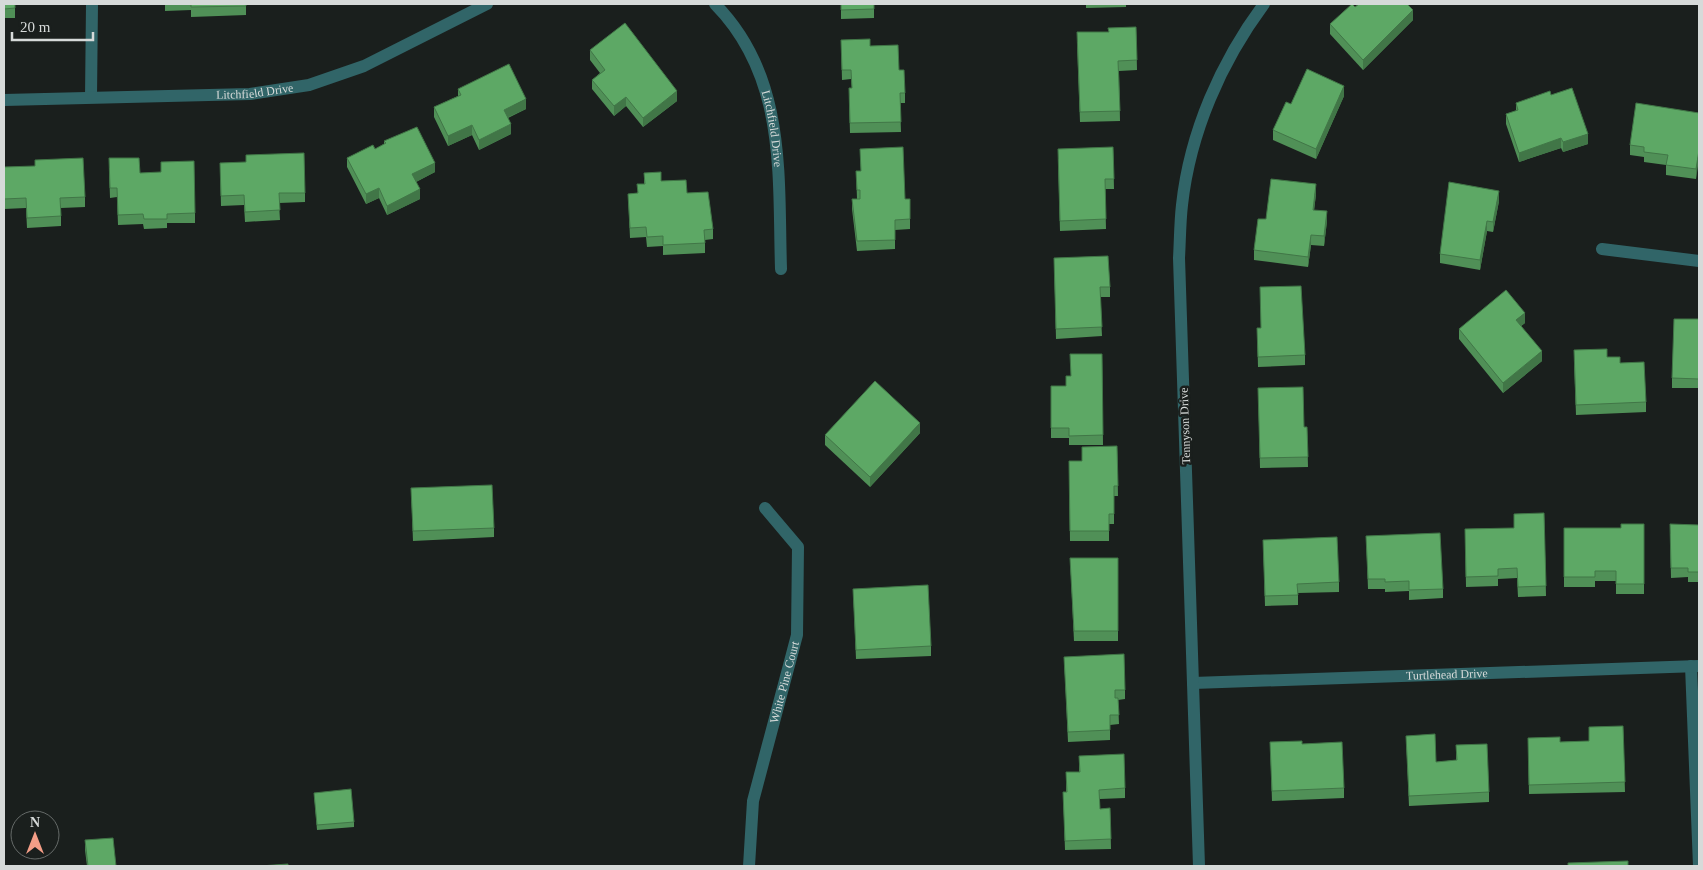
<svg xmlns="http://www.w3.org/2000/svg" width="1703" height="870" font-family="Georgia,serif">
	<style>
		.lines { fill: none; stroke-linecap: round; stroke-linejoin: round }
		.minor { stroke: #316568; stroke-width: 12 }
		.wall { fill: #509057 }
		.shaded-wall { fill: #417647 }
		.building { fill: #5da865; stroke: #417647 }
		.labels { text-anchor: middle; stroke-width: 5; stroke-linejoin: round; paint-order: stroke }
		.street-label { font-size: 12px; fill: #d6dad9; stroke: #1a1f1d }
	</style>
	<rect width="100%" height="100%" fill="#1a1f1d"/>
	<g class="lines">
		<!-- minor -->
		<g class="minor">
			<path id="s1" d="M715 4C787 77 778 175 781 269"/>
			<polyline points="91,97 92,4"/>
			<path id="s2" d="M4 100 250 94 309 85 364 66 487 4"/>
			<polyline points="1602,249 1699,261"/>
			<polyline points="1691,666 1699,866"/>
			<path id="s3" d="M1193 683 1699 666"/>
			<path id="s4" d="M749 866 753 801 797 635 798 547 765 508"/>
			<path d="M1199 866 1179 258C1180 241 1180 222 1182 205 1190 132 1221 62 1264 4"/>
		</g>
	</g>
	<!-- wall -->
	<g class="wall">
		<rect x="4" y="4" width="11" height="14"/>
		<polygon points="165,4 246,4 246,15 191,17 191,10 165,11"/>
		<polygon points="841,4 874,4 874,18 841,19"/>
		<polygon points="1086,4 1126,4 1126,7 1086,8"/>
		<polygon points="1413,20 1363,70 1330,34 1330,24"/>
		<polygon points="1136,27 1137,70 1119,71 1120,121 1080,122 1077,42 1108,32"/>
		<polygon points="841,40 870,46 899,70 905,93 905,103 900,103 901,132 850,133 849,98 852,88 851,79 842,80"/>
		<polygon points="590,50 677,101 643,127 626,106 614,116 592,89 592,80 600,73 590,60"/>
		<polygon points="458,89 526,109 508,118 511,134 479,150 472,135 448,146 434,117 434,107 458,96"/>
		<polygon points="1551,95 1588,144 1563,152 1561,148 1519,162 1506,124 1506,114 1516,111 1516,103"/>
		<polygon points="1344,96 1316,159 1273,140 1273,130 1291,104"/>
		<polygon points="1699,113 1696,179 1666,175 1666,165 1644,162 1644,157 1630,155 1630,145"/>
		<polygon points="384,141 435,172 416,182 420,199 387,215 379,198 366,204 347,167 347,158 375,149 384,144"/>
		<polygon points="1113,147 1114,189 1105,189 1106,229 1060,231 1058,159"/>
		<polygon points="860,149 905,199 910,199 910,229 895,230 895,249 857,251 852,209 852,199 857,199 856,171 861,171"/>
		<polygon points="220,163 305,193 305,202 279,203 280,220 245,222 244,205 221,206"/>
		<polygon points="4,167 85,197 85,207 61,208 61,226 27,228 26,208 4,209"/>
		<polygon points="109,168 140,173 195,213 195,223 167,223 167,228 144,229 143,224 118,225 117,197 110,198"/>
		<polygon points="644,173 687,193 713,229 713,239 705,240 705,253 663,255 663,246 647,247 646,237 630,238 628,194 637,193 644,184"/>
		<polygon points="1316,194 1314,210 1327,221 1324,246 1311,245 1308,267 1254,260 1254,250 1266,219"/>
		<polygon points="1499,201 1493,232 1487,231 1480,270 1440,263 1440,254"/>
		<polygon points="1054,258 1110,287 1110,297 1100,297 1102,336 1056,339"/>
		<polygon points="1699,319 1699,388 1672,388 1672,378"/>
		<polygon points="1525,323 1521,326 1542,361 1503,393 1459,339 1459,329"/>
		<polygon points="1257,328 1261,328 1305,355 1305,365 1258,367"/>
		<polygon points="1102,354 1103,445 1069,445 1069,438 1051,438 1051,386 1066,386 1071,376"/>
		<polygon points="1607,357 1646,402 1646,412 1576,415 1574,360"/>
		<polygon points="1258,388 1304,427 1307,427 1308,467 1260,468"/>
		<polygon points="920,433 870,487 825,445 825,435"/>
		<polygon points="1117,446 1118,496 1114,496 1114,524 1109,524 1109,541 1070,541 1069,461 1082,461"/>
		<polygon points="411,488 494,528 494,537 413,541"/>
		<polygon points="1544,513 1546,596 1518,597 1517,578 1498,579 1498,586 1466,587 1465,529 1514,528"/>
		<polygon points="1644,524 1644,594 1616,594 1616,581 1595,581 1595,587 1564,587 1564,528 1621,528"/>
		<polygon points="1699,525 1699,582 1688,582 1688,577 1671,578 1670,534"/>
		<polygon points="1366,536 1443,589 1443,598 1409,600 1409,591 1385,592 1385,589 1368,589"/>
		<polygon points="1263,540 1339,582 1339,592 1298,593 1298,605 1265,606"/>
		<polygon points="1070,558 1118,558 1118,641 1074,641"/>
		<polygon points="853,589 931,646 931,656 856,659"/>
		<polygon points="1064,657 1125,690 1125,699 1118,700 1119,724 1110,725 1110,740 1068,742"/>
		<polygon points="1623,726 1625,792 1529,794 1528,738 1560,742 1589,741"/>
		<polygon points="1406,736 1436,762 1456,760 1456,745 1489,792 1489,802 1409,806"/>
		<polygon points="1270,742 1302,744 1344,788 1344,798 1272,801"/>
		<polygon points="1079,756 1125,788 1125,798 1100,799 1100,809 1110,808 1111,849 1065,850 1063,792 1066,792 1066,772 1079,772"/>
		<polygon points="314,793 354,822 354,827 317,830"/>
		<polygon points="85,840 116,866 87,866 85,850"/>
	</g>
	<!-- shaded-wall -->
	<g class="shaded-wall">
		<polygon points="1413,10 1413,20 1363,70 1363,60"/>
		<polygon points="1344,86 1344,96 1316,159 1316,149"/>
		<polygon points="677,91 677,101 643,127 643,118"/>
		<polygon points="626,97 626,106 614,116 614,106"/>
		<polygon points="526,99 526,109 504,119 504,110"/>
		<polygon points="511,124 511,134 479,150 479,140"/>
		<polygon points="472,125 472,135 448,146 448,136"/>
		<polygon points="1588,134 1588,144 1563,152 1563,142"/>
		<polygon points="1561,138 1561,148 1519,162 1519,153"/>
		<polygon points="1699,150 1699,160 1696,179 1696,169"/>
		<polygon points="435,163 435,172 412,184 412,174"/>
		<polygon points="1316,184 1316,194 1313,220 1313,210"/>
		<polygon points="379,188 379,198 366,204 366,194"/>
		<polygon points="420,189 420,199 387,215 387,206"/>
		<polygon points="1499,191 1499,201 1493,232 1493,222"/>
		<polygon points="1327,211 1327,221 1324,246 1324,236"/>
		<polygon points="1487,221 1487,231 1480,270 1480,260"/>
		<polygon points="1311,235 1311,245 1308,267 1308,257"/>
		<polygon points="1525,313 1525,323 1516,330 1516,320"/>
		<polygon points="1542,351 1542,361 1503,393 1503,383"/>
		<polygon points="920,423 920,433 870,487 870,477"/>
	</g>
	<!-- building -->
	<g class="building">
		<polygon points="4,4 15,4 15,8 4,9"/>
		<polygon points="191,4 246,4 246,6 191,7"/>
		<polygon points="841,4 874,4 874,9 841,10"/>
		<polygon points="1352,4 1355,7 1359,4 1407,4 1413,10 1363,60 1330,24"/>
		<polygon points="625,23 677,91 643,118 626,97 614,106 592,80 605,70 590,50"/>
		<polygon points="1136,27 1137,60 1118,61 1120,111 1080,112 1077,32 1109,32 1108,28"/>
		<polygon points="870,39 870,46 898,45 899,70 904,70 905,93 900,93 901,122 850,123 849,88 852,88 851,70 842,70 841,40"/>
		<polygon points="509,64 526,99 504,110 511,124 479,140 472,125 448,136 434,107 461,95 458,89"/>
		<polygon points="1307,69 1344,86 1316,149 1273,130 1286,102 1291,104"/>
		<polygon points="1572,88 1588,134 1563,142 1561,138 1519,153 1506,114 1518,110 1516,103 1550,91 1551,95"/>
		<polygon points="1636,103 1699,113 1699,150 1696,169 1666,165 1668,155 1644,152 1644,147 1630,145"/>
		<polygon points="417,127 435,163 412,174 420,189 387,206 379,188 366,194 347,158 373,145 375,149 386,143 384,141"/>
		<polygon points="903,147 905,199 910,199 910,219 895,220 895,240 857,241 852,199 860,199 860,190 857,190 856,171 861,171 860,149"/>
		<polygon points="1113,147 1114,179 1105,179 1106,219 1060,221 1058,149"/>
		<polygon points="304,153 305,193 279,193 280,210 245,212 244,195 221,196 220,163 246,162 246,155"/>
		<polygon points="83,158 85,197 60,198 61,216 27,218 26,198 4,199 4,167 35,166 35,160"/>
		<polygon points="109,158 139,158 140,173 161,172 161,162 194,161 195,213 167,214 167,219 144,219 143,214 118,215 117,188 110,188"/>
		<polygon points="661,172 661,181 686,180 687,193 708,192 713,229 704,230 705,243 663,245 663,236 647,237 646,227 630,228 628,194 638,193 637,184 645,184 644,173"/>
		<polygon points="1271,179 1316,184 1313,210 1327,211 1324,236 1311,235 1308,257 1254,250 1258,219 1266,219"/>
		<polygon points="1449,182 1499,191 1493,222 1487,221 1480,260 1440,254"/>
		<polygon points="1108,256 1110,287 1100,287 1102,327 1056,329 1054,258"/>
		<polygon points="1301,286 1305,355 1258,357 1257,328 1261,328 1260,287"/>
		<polygon points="1506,290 1525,313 1516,320 1542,351 1503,383 1459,329"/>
		<polygon points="1674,319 1699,319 1699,379 1672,378"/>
		<polygon points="1607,349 1607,357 1620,357 1620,363 1644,362 1646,402 1576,405 1574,350"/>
		<polygon points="1070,354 1102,354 1103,435 1069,436 1069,428 1051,428 1051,386 1066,386 1066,376 1071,376"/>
		<polygon points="875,381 920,423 870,477 825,435"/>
		<polygon points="1303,387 1304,427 1307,427 1308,457 1260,458 1258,388"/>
		<polygon points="1117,446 1118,486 1114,486 1114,514 1109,514 1109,531 1070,531 1069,461 1082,461 1082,447"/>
		<polygon points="492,485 494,528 413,531 411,488"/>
		<polygon points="1544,513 1546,586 1518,587 1517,568 1498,569 1498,576 1466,577 1465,529 1514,528 1514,514"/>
		<polygon points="1621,524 1644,524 1644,584 1616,584 1616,571 1595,571 1595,577 1564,577 1564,528 1621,528"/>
		<polygon points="1670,524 1699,525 1699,572 1688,572 1688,568 1671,568"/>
		<polygon points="1440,533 1443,589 1409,590 1409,581 1385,582 1385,579 1368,579 1366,536"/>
		<polygon points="1337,537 1339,582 1297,584 1298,595 1265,596 1263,540"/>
		<polygon points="1070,558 1118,558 1118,631 1074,631"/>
		<polygon points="928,585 931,646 856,650 853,589"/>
		<polygon points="1124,654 1125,690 1115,690 1115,698 1118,698 1119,715 1110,715 1110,730 1068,732 1064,657"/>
		<polygon points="1623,726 1625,782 1529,785 1528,738 1560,737 1560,742 1589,741 1589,727"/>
		<polygon points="1435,734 1436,762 1457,760 1456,745 1487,744 1489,792 1409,796 1406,736"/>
		<polygon points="1302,741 1302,744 1342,742 1344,788 1272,791 1270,742"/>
		<polygon points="1124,754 1125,788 1099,790 1100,809 1110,808 1111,839 1065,841 1063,792 1067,792 1066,772 1080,772 1079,756"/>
		<polygon points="351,789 354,822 317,825 314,793"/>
		<polygon points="113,838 116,866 88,866 85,840"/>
		<polygon points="1628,861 1628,866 1568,866 1568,863"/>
		<polygon points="288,864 288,866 260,866"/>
	</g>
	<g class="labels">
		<!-- street labels -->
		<g class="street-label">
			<text dy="4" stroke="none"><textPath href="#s2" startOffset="251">Litchfield Drive</textPath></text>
			<text dy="4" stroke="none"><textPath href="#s1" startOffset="140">Litchfield Drive</textPath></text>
			<text transform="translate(1185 426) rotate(-92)" y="4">Tennyson Drive</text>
			<text dy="4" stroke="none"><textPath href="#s3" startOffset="254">Turtlehead Drive</textPath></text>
			<text dy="4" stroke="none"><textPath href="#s4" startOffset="188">White Pine Court</textPath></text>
		</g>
	</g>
	<!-- border -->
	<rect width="1703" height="870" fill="none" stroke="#d6dad9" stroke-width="10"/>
	<!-- north arrow -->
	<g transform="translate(35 835)"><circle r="24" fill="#1a1f1d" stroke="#656a68"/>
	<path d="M0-4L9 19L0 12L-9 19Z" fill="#f49e87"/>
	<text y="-8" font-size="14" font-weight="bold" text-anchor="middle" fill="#d6dad9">N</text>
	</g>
	<!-- scale -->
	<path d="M12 32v8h81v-8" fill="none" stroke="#d6dad9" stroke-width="2.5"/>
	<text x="20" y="32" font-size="15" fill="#d6dad9" stroke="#1a1f1d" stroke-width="4" paint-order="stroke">20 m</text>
</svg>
